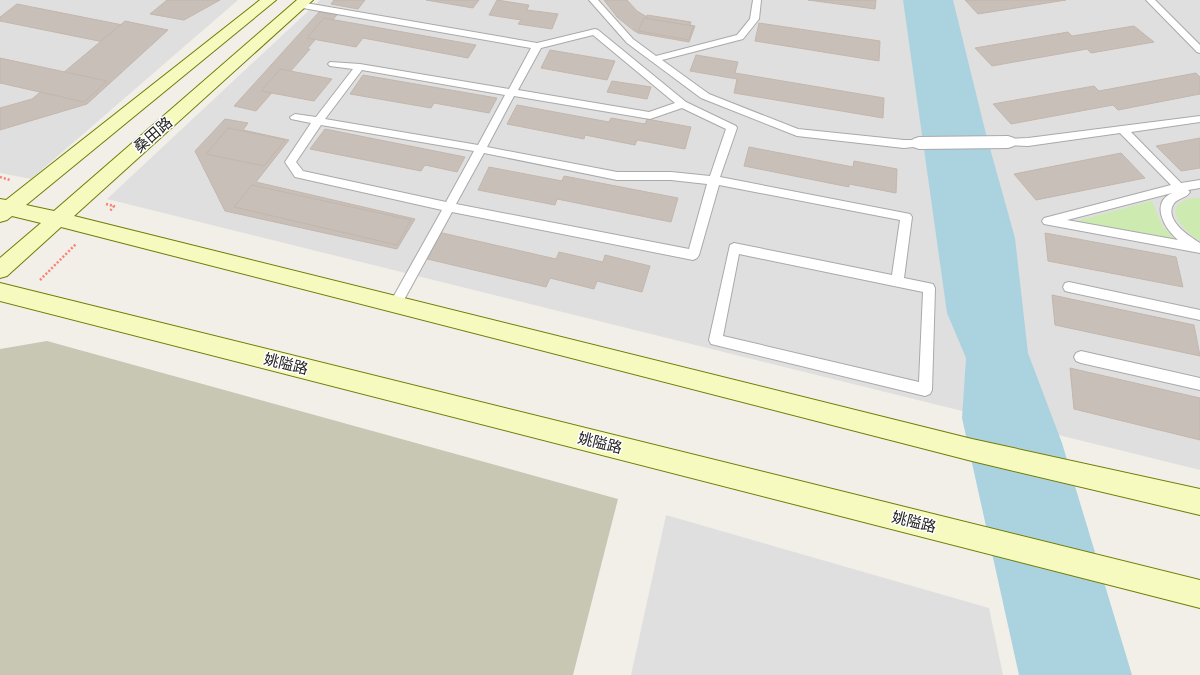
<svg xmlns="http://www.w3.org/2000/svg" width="1200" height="675" font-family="Commissioner,'Noto Sans SC',sans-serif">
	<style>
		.residential { fill: #e0dfdf }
		.construction { fill: #c7c7b4 }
		.grass { fill: #cdebb0 }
		.water { fill: #aad3df }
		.building { fill: #c7bfb8; stroke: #c4b6ab }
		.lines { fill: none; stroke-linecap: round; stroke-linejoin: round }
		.lane-casing { stroke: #a9a9a9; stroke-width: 2 }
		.street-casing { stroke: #a9a9a9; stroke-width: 2 }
		.secondary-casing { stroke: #707d05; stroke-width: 2 }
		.path { stroke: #fa8072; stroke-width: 2.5; stroke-dasharray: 2 2; stroke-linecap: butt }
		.lane { fill: #fff; fill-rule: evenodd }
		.street { fill: #fff; fill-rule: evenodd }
		.secondary { fill: #f7fabf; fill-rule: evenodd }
		.labels { text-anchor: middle; stroke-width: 3; stroke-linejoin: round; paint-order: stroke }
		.street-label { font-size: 15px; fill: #222; stroke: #fff }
	</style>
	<rect width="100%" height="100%" fill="#f2efe9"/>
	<!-- residential -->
	<g class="residential">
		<polygon points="0,0 238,0 31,179 0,173"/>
		<polygon points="320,0 1200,0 1200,470 107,199"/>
		<polygon points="666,515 989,608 1003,675 631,675"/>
	</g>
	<!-- construction -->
	<polygon class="construction" points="47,341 618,499 573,675 0,675 0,349"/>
	<!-- grass -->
	<g class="grass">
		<path d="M1194 198H1200V241C1182 230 1158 204 1194 198Z"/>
		<polygon points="1152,201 1163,227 1177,241 1076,221"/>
	</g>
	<!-- water -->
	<polygon class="water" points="903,0 953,0 986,134 1015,238 1028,353 1062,443 1132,675 1019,675 962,418 966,358 947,313"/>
	<!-- building -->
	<g class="building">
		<polygon points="167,0 220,0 184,20 150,14"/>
		<polygon points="334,0 365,0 358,9 331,4"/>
		<polygon points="426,0 479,0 473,8"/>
		<polygon points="497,0 529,5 527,10 558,14 552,29 518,24 521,20 489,15"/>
		<polygon points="604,0 627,0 637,11 647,17 647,15 691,22 690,25 695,26 689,42 638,33 633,30 617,17"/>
		<polygon points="808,0 876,0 875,9"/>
		<polygon points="965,0 1066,0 978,14"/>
		<polygon points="17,4 163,33 143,50 0,21 0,17"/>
		<polygon points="319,12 337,15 307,49 310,49 256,111 234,106"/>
		<polygon points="324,18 476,45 468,58 363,38 356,47 307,38"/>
		<polygon points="644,18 693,26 689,40 638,31"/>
		<polygon points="125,21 168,30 87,104 0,130 0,108 32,99"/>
		<polygon points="759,23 880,41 879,61 755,41"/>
		<polygon points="1134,26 1154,42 1091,53 1087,49 992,66 975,48 1068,32 1072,36"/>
		<polygon points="550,50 615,61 607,80 541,68"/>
		<polygon points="696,55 738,62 735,73 884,98 883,118 734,93 737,79 690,71"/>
		<polygon points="0,58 107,81 84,102 0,83"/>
		<polygon points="280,69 332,79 314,101 261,91"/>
		<polygon points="1196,73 1200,77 1200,94 1118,110 1113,105 1011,124 993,104 1094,86 1099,91"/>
		<polygon points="363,75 497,98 489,113 434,103 431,108 350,94"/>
		<polygon points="612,81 651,87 647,99 607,92"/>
		<polygon points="517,105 609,122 611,118 645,124 647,119 691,127 685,149 637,140 635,145 585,135 584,139 507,124"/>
		<polygon points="225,119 248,123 243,130 289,140 256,182 415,219 397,249 225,211 195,151"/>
		<polygon points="228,128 285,140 264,166 206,154"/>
		<polygon points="325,129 465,157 457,172 425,165 421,171 310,149"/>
		<polygon points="1200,138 1200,168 1181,171 1156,146"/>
		<polygon points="749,147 853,167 854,161 897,169 896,193 849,184 849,187 744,166"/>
		<polygon points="1121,153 1145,178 1036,200 1014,174"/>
		<polygon points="489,167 562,181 564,176 678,198 671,222 557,199 555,205 478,190"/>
		<polygon points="252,185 411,220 397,245 234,207"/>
		<polygon points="438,232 556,259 559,252 603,262 605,255 650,266 642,292 597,281 594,289 550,278 546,287 423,258"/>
		<polygon points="1045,233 1176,257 1183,287 1048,261"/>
		<polygon points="1052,295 1194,325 1200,356 1055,325"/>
		<polygon points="1070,368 1200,398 1200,440 1074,409"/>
	</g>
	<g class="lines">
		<!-- lane casing -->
		<g class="lane-casing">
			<g id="lane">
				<polygon points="589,0 598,0 633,39 656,56 737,35 750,19 753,0 761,0 759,19 743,39 662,60 709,94 798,129 904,140 923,140 924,143 923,146 904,148 797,136 701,98 627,43"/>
				<polygon points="1146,0 1155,0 1200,45 1200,53 1197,52"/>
				<path d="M300 2 537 43 595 29 598 30 686 102 736 126 737 128 720 177 910 214 912 217 904 278 933 284 935 288 932 390 930 394 925 396 711 344 709 340 730 245 734 243 892 275 900 220 719 185 699 255 697 258 693 260 452 212 399 309 395 310 391 309 389 305 391 301 442 210 295 177 285 162 311 123 291 119 290 117 295 114 316 117 353 69 330 66 328 64 330 62 360 64 509 89 531 48 297 7 296 5ZM593 35 675 103 649 112 518 90 541 48ZM362 70 505 95 478 145 325 119ZM514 96 650 119 682 108 726 129 710 176 671 172H617L487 147ZM321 125 474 151 446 202 303 171 296 162ZM484 153 617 180H671L707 184 689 249 456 204ZM739 254 923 292 919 382 723 336Z"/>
				<path d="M1200 116V122L1131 132 1181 183 1200 180V188L1188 190 1190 192C1186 199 1176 198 1173 205 1165 221 1189 236 1200 243V253L1044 224 1042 221 1044 218 1048 217 1171 185 1120 133 1028 146 1004 145 1003 142 1004 139 1028 138ZM1172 193C1150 203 1164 228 1178 240L1067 220Z"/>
				<polygon points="1069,282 1200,310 1200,320 1069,292 1065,291 1063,287 1065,283"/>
				<polygon points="1081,351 1200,378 1200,390 1081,363 1076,361 1074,357 1076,353"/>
			</g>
		</g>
		<!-- street casing -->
		<g class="street-casing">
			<polygon id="street" points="1008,136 1014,138 1017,142 1014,146 1008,148 919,149 913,147 910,143 913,139 919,137"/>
		</g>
		<!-- secondary casing -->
		<g class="secondary-casing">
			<g id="secondary">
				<polygon points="260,0 276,0 26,205 54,211 297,0 313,0 74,216 972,439 1200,489 1200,515 972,461 61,227 7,276 0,278 0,258 41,223 12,216 7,220 0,222 0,199 6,200"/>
				<polygon points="0,283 1200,580 1200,608 0,301"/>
			</g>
		</g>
		<!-- path -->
		<g class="path">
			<polyline points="0,177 10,180"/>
			<polyline points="106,204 114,206 110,211"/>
			<polyline points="40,280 76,244"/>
		</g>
		<!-- lane -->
		<use href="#lane" class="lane"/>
		<!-- street -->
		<use href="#street" class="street"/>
		<!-- secondary -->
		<use href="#secondary" class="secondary"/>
	</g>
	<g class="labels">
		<!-- street labels -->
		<g class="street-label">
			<text transform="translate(153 135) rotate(-41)" y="5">桑田路</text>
			<text transform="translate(286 364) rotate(14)" y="5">姚隘路</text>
			<text transform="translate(600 443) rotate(14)" y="5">姚隘路</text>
			<text transform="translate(914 522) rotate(14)" y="5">姚隘路</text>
		</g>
	</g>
</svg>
